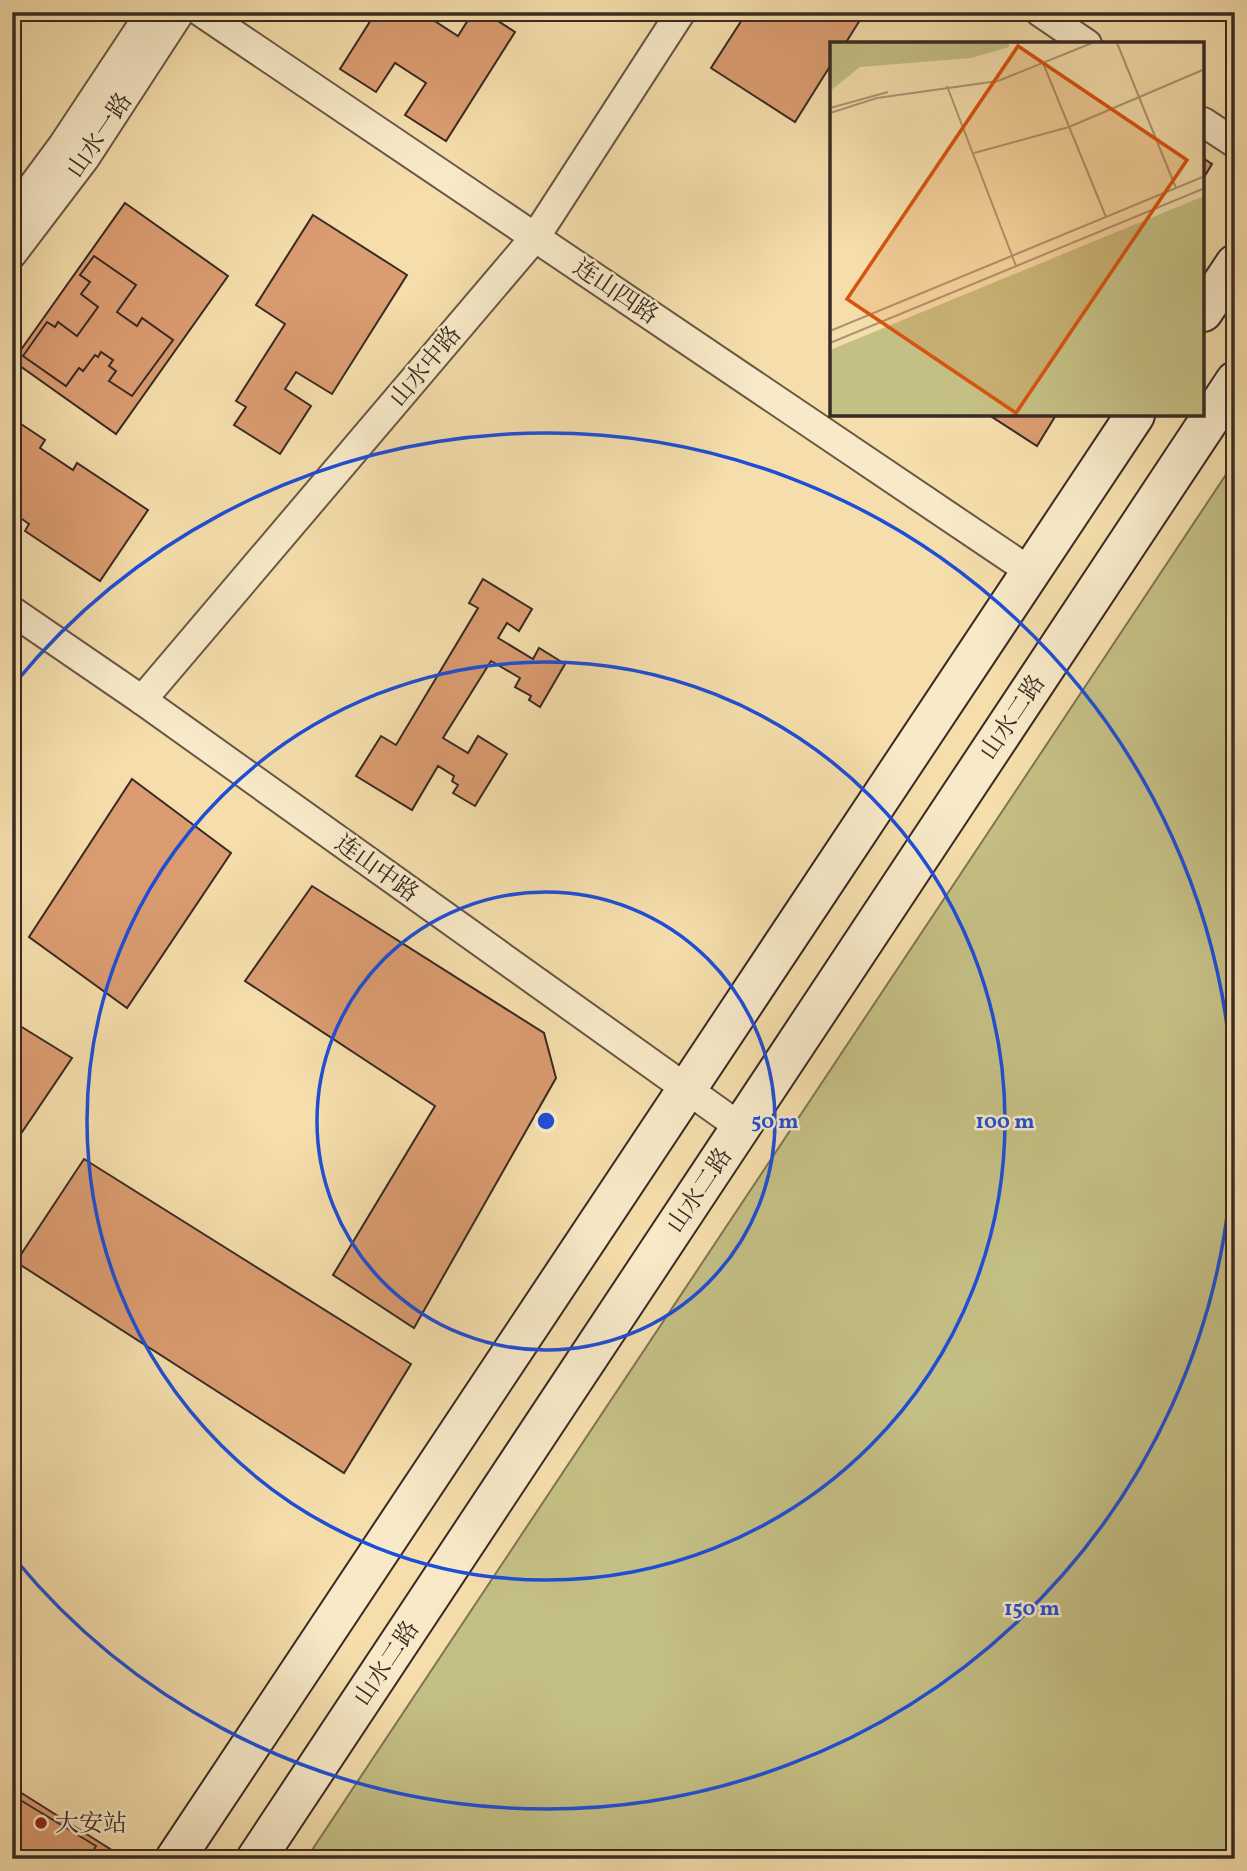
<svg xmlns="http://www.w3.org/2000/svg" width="1247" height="1871" font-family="Vollkorn,'Noto Serif SC',serif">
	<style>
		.green { fill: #c4bf84; stroke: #7e7454; stroke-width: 2 }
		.building { fill: #db9c71; stroke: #392a23; stroke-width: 2 }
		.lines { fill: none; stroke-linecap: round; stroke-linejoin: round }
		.street-casing { stroke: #685745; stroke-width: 32 }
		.secondary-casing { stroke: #392a23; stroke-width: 42 }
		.street { stroke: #f8eac9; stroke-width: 28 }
		.secondary { stroke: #f8eac9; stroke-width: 38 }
		.ring { fill: none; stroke: #1d4ed8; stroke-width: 3.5 }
		.poi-dot { fill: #8f2418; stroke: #f8eac9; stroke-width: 2.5 }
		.labels { text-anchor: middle; stroke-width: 5; stroke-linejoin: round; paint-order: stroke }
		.street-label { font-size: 24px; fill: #392a23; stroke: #f8eac9 }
		.poi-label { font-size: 24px; fill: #392a23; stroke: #f8eac9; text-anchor: start }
		.inset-road { fill: none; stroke: #aa9675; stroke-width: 2 }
		.view { fill: #d6540e; fill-opacity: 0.15; stroke: #d6540e; stroke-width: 3.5 }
		.inset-edge { fill: none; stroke: #392a23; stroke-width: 3.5 }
		.centre { fill: #1d4ed8; stroke: #f8eac9; stroke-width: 3.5 }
		.ring-label { font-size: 21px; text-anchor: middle; font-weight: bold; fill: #1d4ed8; stroke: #f8eac9; stroke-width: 5; stroke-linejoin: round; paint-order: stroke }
	</style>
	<rect width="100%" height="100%" fill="#f5deac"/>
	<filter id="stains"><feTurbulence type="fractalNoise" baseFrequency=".00286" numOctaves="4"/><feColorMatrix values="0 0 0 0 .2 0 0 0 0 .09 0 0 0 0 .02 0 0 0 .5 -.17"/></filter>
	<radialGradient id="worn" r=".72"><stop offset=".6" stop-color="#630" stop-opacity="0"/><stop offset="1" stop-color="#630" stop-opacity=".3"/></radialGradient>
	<!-- green -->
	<polygon class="green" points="1235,461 1235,1859 306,1859"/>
	<!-- building -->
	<g class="building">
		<polygon points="376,12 433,12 430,18 458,36 473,12 484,12 515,32 446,141 405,115 426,83 395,63 376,92 340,69"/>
		<polygon points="747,12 865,12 845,44 832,44 832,63 795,122 711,68"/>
		<polygon points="1203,158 1212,164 1203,179"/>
		<polygon points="125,203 228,276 116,434 13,361"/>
		<polygon points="313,215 407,275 332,394 296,372 285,389 311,406 280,454 234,425 246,407 236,401 285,324 256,305"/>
		<polygon points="94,256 136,285 117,312 137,326 142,318 173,340 132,396 109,381 116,371 109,366 113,360 101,352 98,357 95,355 83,371 79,368 66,386 23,356 47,322 55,327 58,322 77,336 98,307 81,294 90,282 80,275"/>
		<polygon points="989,415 1056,415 1037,446"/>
		<polygon points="12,418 45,440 40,448 73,470 77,463 148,510 100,581 25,531 29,524 12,512"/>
		<polygon points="483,579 532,609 519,631 507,623 498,638 533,659 539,648 565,664 540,707 529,700 531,696 515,687 520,678 491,661 443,738 468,753 478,736 507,754 475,806 453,793 458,785 452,781 454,776 438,766 412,810 356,776 381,736 396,745 478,608 469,603"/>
		<polygon points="132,779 231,853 127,1008 29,937"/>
		<polygon points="312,886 544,1033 556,1078 414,1328 333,1275 435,1106 245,981"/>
		<polygon points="12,1021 72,1058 12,1147"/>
		<polygon points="84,1159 411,1364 344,1473 16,1262"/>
		<polygon points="12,1787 126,1859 12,1859"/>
		<polygon points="12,1795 96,1846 88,1859 12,1859"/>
	</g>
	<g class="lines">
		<!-- street casing -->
		<g class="street-casing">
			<g id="street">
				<polyline points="201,12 1031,572"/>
				<polyline points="1040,12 1087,44"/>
				<polyline points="1203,122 1235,143"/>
				<polyline points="12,214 63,145 151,12"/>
				<polyline points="12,254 85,158 180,12"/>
				<polyline points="12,611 142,700 740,1127"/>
				<polyline points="142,700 536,236 681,12"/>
			</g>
		</g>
		<!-- secondary casing -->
		<g class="secondary-casing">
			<g id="secondary">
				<polyline points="1203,312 1235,264"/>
				<polyline points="175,1859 1135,415"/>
				<polyline points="256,1859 1235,381"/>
			</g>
		</g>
		<!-- street -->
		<use href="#street" class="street"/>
		<!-- secondary -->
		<use href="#secondary" class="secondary"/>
	</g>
	<!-- distance rings -->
	<g class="ring">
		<circle cx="546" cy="1121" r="229"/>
		<circle cx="546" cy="1121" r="459"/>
		<path d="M15 683A688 688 0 1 1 15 1559"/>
	</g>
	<!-- markers -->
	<circle class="poi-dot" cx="41" cy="1823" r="7"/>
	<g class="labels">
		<!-- street labels -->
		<g class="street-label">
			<text transform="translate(99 135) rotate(-56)" y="8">山水一路</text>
			<text transform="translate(616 291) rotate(34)" y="8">连山四路</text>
			<text transform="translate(425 366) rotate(-50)" y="8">山水中路</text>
			<text transform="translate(1012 717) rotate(-56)" y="8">山水二路</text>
			<text transform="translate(377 868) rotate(36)" y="8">连山中路</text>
			<text transform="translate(699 1190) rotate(-56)" y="8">山水二路</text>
			<text transform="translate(386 1663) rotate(-56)" y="8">山水二路</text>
		</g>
		<!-- poi labels -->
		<g class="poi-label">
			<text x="55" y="1831">大安站</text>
		</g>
	</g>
	<!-- overview -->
	<g transform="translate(830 42)">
		<rect width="374" height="374" fill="#f5deac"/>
		<path d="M0 1H179V5L141 16 30 25 0 49ZM374 154V374H0V308Z" fill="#c4bf84"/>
		<path class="inset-road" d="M287 1 346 146M213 21 276 175M117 44 186 224M0 66 58 50M0 71 47 56 168 39 262 1M144 111 239 85 375 27M0 289 375 134M0 301 375 146"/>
		<path class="view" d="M188 4 357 118 186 371 17 257Z"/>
		<rect width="374" height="374" class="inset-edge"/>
	</g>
	<circle cx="546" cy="1121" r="10" class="centre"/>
	<g class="ring-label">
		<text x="775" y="1128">50 m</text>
		<text x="1005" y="1128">100 m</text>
		<text x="1032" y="1615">150 m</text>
	</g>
	<!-- margin -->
	<rect width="1247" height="1871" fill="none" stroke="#f5deac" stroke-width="42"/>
	<rect x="14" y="14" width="1219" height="1843" fill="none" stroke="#392a23" stroke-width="3.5"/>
	<rect x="21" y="21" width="1205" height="1829" fill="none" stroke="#392a23" stroke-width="2"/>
	<rect width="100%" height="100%" filter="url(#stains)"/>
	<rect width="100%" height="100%" fill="url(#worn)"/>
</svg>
